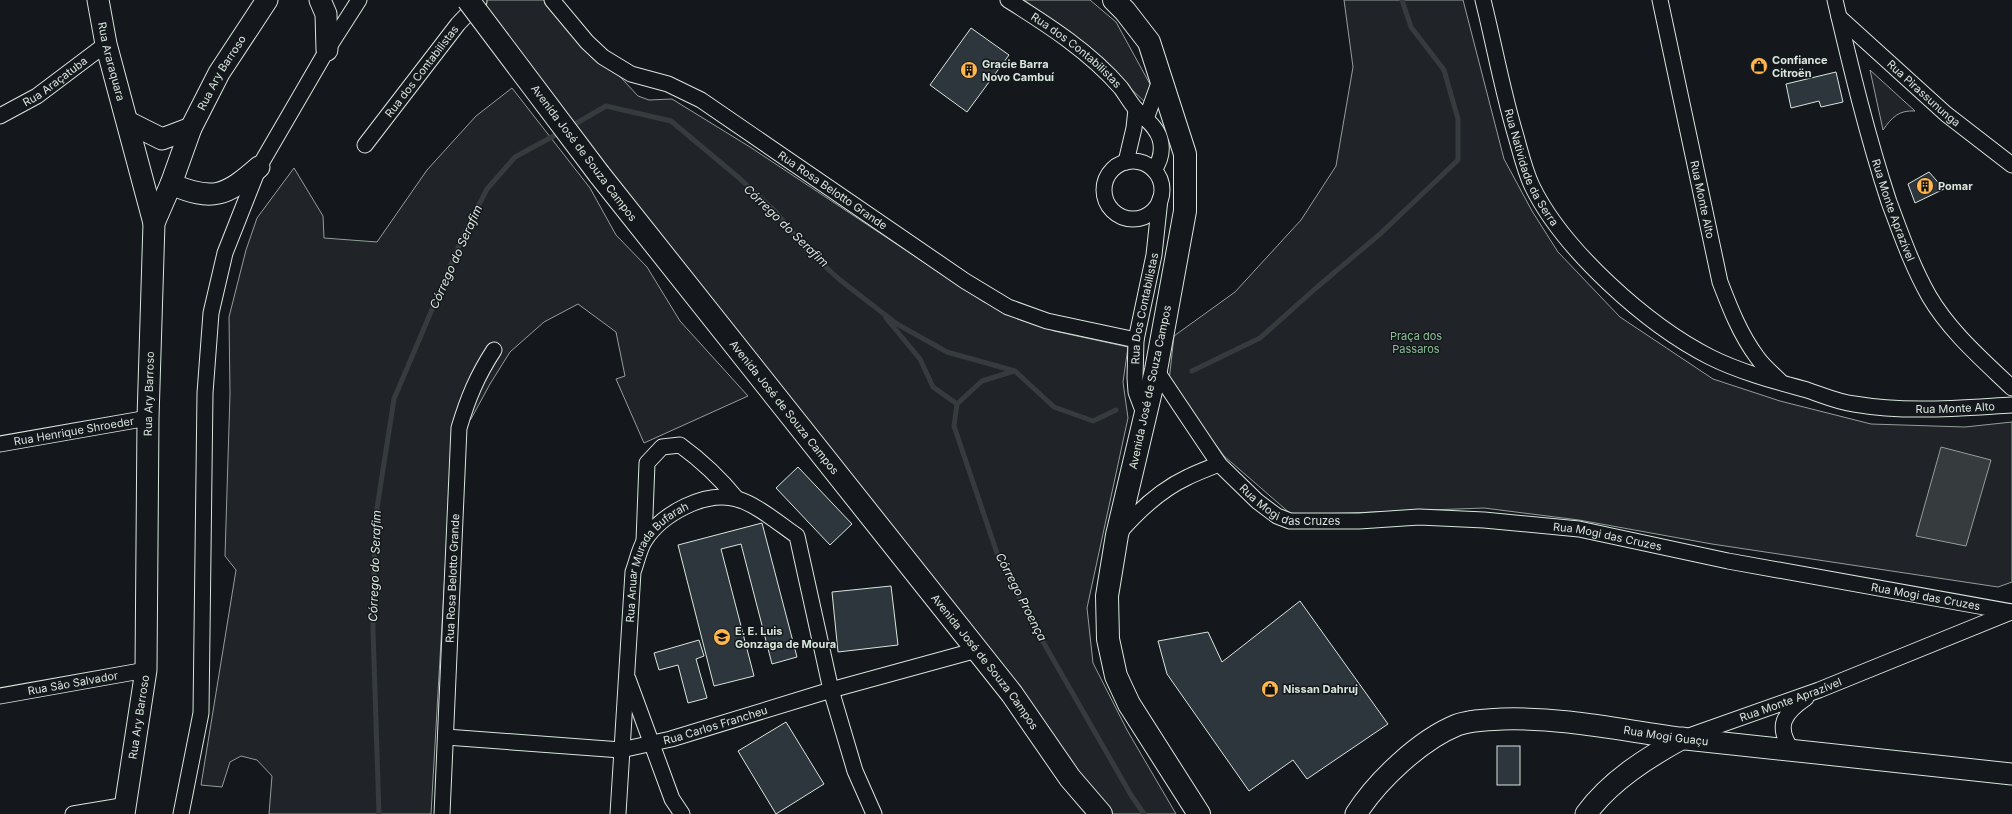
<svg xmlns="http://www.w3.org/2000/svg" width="2012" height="814" font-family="Inter,sans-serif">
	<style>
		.green { fill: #202428; stroke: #939e99 }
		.water { fill: #363b3e; stroke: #939e99 }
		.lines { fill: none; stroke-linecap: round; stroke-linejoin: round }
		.stream { stroke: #363b3e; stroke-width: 5 }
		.building { fill: #2c363c; stroke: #d8e6dc }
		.street-casing { stroke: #d8e6dc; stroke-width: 17 }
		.secondary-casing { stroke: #d8e6dc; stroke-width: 23 }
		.highway-casing { stroke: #d8e6dc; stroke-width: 24 }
		.street { stroke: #14181c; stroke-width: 15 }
		.secondary { stroke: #14181c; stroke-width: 21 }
		.highway { stroke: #14181c; stroke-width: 22 }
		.highway-bridge-casing { stroke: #d8e6dc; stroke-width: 24; stroke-linecap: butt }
		.highway-bridge { stroke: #14181c; stroke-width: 22 }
		.labels { text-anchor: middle; stroke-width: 3; stroke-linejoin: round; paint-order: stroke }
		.street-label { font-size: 11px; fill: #d8e6dc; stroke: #14181c }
		.poi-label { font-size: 11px; font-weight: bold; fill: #d8e6dc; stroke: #14181c; text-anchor: start }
		.park-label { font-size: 11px; fill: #8ac095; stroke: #14181c }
		.water-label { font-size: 12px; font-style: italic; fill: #d8e6dc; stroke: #14181c }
	</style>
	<rect width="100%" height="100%" fill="#14181c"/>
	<!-- green -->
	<g class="green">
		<polygon points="482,0 552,0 564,16 638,96 649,100 672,99 750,147 984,302 1054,331 1128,347 1123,382 1128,418 1087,608 1093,663 1127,730 1176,814 1113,814 1102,802 599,174"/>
		<polygon points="1024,0 1090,0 1116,22 1151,86 1148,105 1086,46"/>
		<polygon points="1344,0 1463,0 1504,159 1532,211 1558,252 1620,317 1713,379 1780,401 1871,424 1965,427 2012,422 2012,582 1998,587 1712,544 1579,520 1484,508 1292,515 1224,456 1169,381 1174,336 1235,292 1301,220 1336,166 1353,67"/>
		<path d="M1870 70 1915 111C1899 110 1892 117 1883 130Z"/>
		<polygon points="512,88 590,188 616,235 647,267 680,321 748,396 644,443 616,379 625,376 616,332 578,304 544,322 510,352 490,384 471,419 453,433 431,814 269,814 272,776 257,760 241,756 230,762 222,787 201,785 236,570 225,556 230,394 229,317 246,250 257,218 294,168 323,216 324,238 377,242 427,170 476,116"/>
	</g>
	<!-- water -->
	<polygon class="water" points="1941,447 1991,460 1966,546 1916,536"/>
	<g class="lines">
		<!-- stream -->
		<g class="stream">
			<polyline points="570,127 606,106 671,121 738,177 775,211 806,249 840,280 897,324 947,352 1015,371 1054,407 1093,421 1116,410"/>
			<polyline points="886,318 920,359 933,387 957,404"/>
			<polyline points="1014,371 982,381 957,404 954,426 999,559 1038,633 1131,795 1144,814"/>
			<polyline points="1192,371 1260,338 1316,288 1380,234 1458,160 1458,119 1444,70 1411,27 1402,0"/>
			<polyline points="379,814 373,630 375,521 394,399 464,234 487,189 515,157 561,132"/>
		</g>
	</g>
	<!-- building -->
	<g class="building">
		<polygon points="971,28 1009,55 967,112 930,85"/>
		<polygon points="1836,72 1843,102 1821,107 1819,101 1791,108 1786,84"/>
		<polygon points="1929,172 1944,189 1915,203 1908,184"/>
		<polygon points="798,467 852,524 830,545 776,488"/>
		<polygon points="762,523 797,657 772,664 741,544 721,549 754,676 714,686 678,545"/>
		<polygon points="891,586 898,645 838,652 832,592"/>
		<polygon points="1300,601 1388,724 1307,779 1293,760 1249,791 1167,674 1158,641 1208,632 1222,662"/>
		<polygon points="699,640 704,656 696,659 707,698 688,703 678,665 659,670 654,653"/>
		<polygon points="786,722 824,784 776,814 738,751"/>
		<rect x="1497" y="746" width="23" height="39"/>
	</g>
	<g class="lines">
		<!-- street casing -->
		<g class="street-casing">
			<g id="street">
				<path id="s1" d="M552 0 587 42 603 57 631 74 668 84 701 100 965 281 1008 307 1047 321 1136 340"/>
				<path id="s2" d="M1008 0C1048 25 1090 52 1121 88 1126 95 1130 102 1135 108 1143 118 1156 125 1160 139 1163 150 1161 160 1154 170"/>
				<path id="s3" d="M1483 0C1494 44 1502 89 1515 133 1520 150 1524 169 1532 186 1563 250 1647 325 1710 357 1740 372 1774 381 1807 390 1822 395 1838 402 1854 404 1907 413 1959 408 2012 405"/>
				<path id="s4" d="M1660 0 1720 282C1730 308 1740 334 1757 357 1763 366 1772 373 1780 381"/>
				<path id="s5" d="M1835 0C1851 68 1867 135 1889 202 1901 234 1912 266 1929 296 1950 332 1983 360 2012 388"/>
				<path id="s6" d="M1839 17 1946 114 2012 165"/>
				<path id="s7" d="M0 116 37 96 106 44"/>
				<polyline points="1146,119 1160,80"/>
				<path id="s8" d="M365 145 458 24 479 2"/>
				<circle cx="1133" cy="190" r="29"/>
				<polyline points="1126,162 1134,128 1136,109"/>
				<path id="s9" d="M1156 370 1219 464 1257 501 1277 516 1290 521H1359L1419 517 1484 520 1579 529 1728 561 2012 612"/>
				<path id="s10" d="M1145 416 1136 392 1135 378 1136 340 1154 255 1160 199"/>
				<path id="s11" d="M0 444 148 418"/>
				<path d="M1119 533C1138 511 1162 489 1188 477 1198 472 1209 468 1219 464"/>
				<path d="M644 541 647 463 662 447 680 445C702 461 720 478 737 499"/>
				<polyline points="628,679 672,799 682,814"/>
				<path id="s12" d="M0 696 146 670"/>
				<path id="s13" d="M446 737 621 750 671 739 831 690 977 650"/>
				<path id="s14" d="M1686 737 1819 690 2011 612"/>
				<path d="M1792 750C1775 726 1784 713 1806 698"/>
				<polyline points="73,814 127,805"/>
				<polyline points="181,814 201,713 205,393 211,313 225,253 259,167 327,50 359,0"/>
				<path id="s15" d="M442 814 459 428C468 398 477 376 494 350"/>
				<path id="s16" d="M618 814 633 572C637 562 639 549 645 540 662 514 705 490 737 499 756 504 781 525 797 536L831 690 855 771 874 814"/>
			</g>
		</g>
		<!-- secondary casing -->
		<g class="secondary-casing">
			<g id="secondary">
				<path id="s17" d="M98 0 106 44 154 223"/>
				<polyline points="320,0 326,14 327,50"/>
				<polyline points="128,122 162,139 191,128"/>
				<path d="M171 184C213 202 226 196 259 167"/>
				<path id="s18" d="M124 814 146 670 148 418 154 223 171 184 191 128 219 73 267 0"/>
				<path id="s19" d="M1356 814C1377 781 1420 740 1457 725 1470 720 1488 720 1502 719 1564 717 1624 731 1686 739 1794 751 1903 762 2012 774"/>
				<path d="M1586 814C1610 781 1648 757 1683 738"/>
			</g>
		</g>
		<!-- highway casing -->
		<g class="highway-casing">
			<g id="highway">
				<polyline points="1114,0 1125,11 1149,42 1185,154 1185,211 1156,370 1117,535 1107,596 1108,639 1116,676 1129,704 1199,814"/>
				<path id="s20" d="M599 174 1012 694 1070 778 1101 814"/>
			</g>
		</g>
		<!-- street -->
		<use href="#street" class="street"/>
		<!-- secondary -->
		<use href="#secondary" class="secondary"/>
		<!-- highway -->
		<use href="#highway" class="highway"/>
		<!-- highway-bridge casing -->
		<g class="highway-bridge-casing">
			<polyline id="highway-bridge" points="468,0 599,174"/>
		</g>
		<!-- highway-bridge -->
		<use href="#highway-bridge" class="highway-bridge"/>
	</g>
	<!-- icons -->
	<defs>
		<g id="shop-disc" transform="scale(0.9)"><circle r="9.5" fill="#ffb74d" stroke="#14181c"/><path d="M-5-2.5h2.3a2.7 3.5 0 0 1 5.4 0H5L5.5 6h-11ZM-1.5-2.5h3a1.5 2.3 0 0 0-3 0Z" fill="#111"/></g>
		<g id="building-disc" transform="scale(0.9)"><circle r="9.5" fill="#ffb74d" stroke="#14181c"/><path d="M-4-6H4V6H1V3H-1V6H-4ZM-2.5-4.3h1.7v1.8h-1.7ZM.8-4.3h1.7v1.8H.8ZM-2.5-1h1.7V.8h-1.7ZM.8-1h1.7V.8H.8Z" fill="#111"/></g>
		<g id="school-disc" transform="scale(0.9)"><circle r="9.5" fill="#ffb74d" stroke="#14181c"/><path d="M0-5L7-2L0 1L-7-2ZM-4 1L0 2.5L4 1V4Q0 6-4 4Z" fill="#111"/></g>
	</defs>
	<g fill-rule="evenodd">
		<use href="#shop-disc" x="1759" y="66"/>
		<use href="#building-disc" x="969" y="70"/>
		<use href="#building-disc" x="1925" y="186"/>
		<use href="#school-disc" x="722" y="637"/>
		<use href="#shop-disc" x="1270" y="689"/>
	</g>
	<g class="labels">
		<!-- street labels -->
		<g class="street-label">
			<text dy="4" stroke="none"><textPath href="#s2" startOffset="85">Rua dos Contabilistas</textPath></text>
			<text dy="4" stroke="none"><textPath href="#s17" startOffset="63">Rua Araraquara</textPath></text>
			<text dy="4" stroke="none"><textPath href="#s8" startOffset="93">Rua dos Contabilistas</textPath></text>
			<text dy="4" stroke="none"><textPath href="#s18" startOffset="758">Rua Ary Barroso</textPath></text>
			<text dy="4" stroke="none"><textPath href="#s7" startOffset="65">Rua Araçatuba</textPath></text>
			<text dy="4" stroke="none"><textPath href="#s6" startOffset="114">Rua Pirassununga</textPath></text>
			<text transform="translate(584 153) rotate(53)" y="4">Avenida José de Souza Campos</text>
			<text dy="4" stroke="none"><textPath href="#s3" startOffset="175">Rua Natividade da Serra</textPath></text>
			<text dy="4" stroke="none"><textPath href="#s1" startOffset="344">Rua Rosa Belotto Grande</textPath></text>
			<text dy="4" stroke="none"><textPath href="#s4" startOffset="204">Rua Monte Alto</textPath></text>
			<text dy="4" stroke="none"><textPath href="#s5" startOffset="218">Rua Monte Aprazível</textPath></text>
			<text dy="4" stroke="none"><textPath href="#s10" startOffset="110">Rua Dos Contabilistas</textPath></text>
			<text transform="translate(1150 387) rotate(-78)" y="4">Avenida José de Souza Campos</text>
			<text dy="4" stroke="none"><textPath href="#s18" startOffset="422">Rua Ary Barroso</textPath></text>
			<text dy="4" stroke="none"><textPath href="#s20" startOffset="298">Avenida José de Souza Campos</textPath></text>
			<text dy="4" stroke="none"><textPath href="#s3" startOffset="696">Rua Monte Alto</textPath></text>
			<text dy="4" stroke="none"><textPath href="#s11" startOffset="75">Rua Henrique Shroeder</textPath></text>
			<text dy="4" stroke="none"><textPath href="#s9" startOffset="200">Rua Mogi das Cruzes</textPath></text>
			<text dy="4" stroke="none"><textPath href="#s9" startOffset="524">Rua Mogi das Cruzes</textPath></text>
			<text dy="4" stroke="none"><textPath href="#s16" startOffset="262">Rua Anuar Murada Bufarah</textPath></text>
			<text dy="4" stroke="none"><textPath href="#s15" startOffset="236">Rua Rosa Belotto Grande</textPath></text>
			<text dy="4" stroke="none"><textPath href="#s9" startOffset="848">Rua Mogi das Cruzes</textPath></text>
			<text dy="4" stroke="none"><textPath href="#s20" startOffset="622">Avenida José de Souza Campos</textPath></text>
			<text dy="4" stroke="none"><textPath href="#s12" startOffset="74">Rua São Salvador</textPath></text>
			<text dy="4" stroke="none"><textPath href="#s14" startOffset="111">Rua Monte Aprazível</textPath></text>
			<text dy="4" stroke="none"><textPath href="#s18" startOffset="98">Rua Ary Barroso</textPath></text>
			<text dy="4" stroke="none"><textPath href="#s13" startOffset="273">Rua Carlos Francheu</textPath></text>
			<text dy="4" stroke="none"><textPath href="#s19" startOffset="347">Rua Mogi Guaçu</textPath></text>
		</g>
		<!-- poi labels -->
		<g class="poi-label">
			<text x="1772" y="64">Confiance<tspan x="1772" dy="13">Citroën</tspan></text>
			<text x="982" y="68">Gracie Barra<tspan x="982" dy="13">Novo Cambuí</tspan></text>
			<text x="1938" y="190">Pomar</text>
			<text x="735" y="635">E. E. Luis<tspan x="735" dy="13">Gonzaga de Moura</tspan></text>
			<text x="1283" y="693">Nissan Dahruj</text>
		</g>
		<!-- park labels -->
		<g class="park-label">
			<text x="1416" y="340">Praça dos<tspan x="1416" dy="13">Passaros</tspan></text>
		</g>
		<!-- water labels -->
		<g class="water-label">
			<text transform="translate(786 226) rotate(44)" y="4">Córrego do Serafim</text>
			<text transform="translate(456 257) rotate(-66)" y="4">Córrego do Serafim</text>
			<text transform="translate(375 566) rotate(-88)" y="4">Córrego do Serafim</text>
			<text transform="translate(1021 597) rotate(63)" y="4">Córrego Proença</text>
		</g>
	</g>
</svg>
